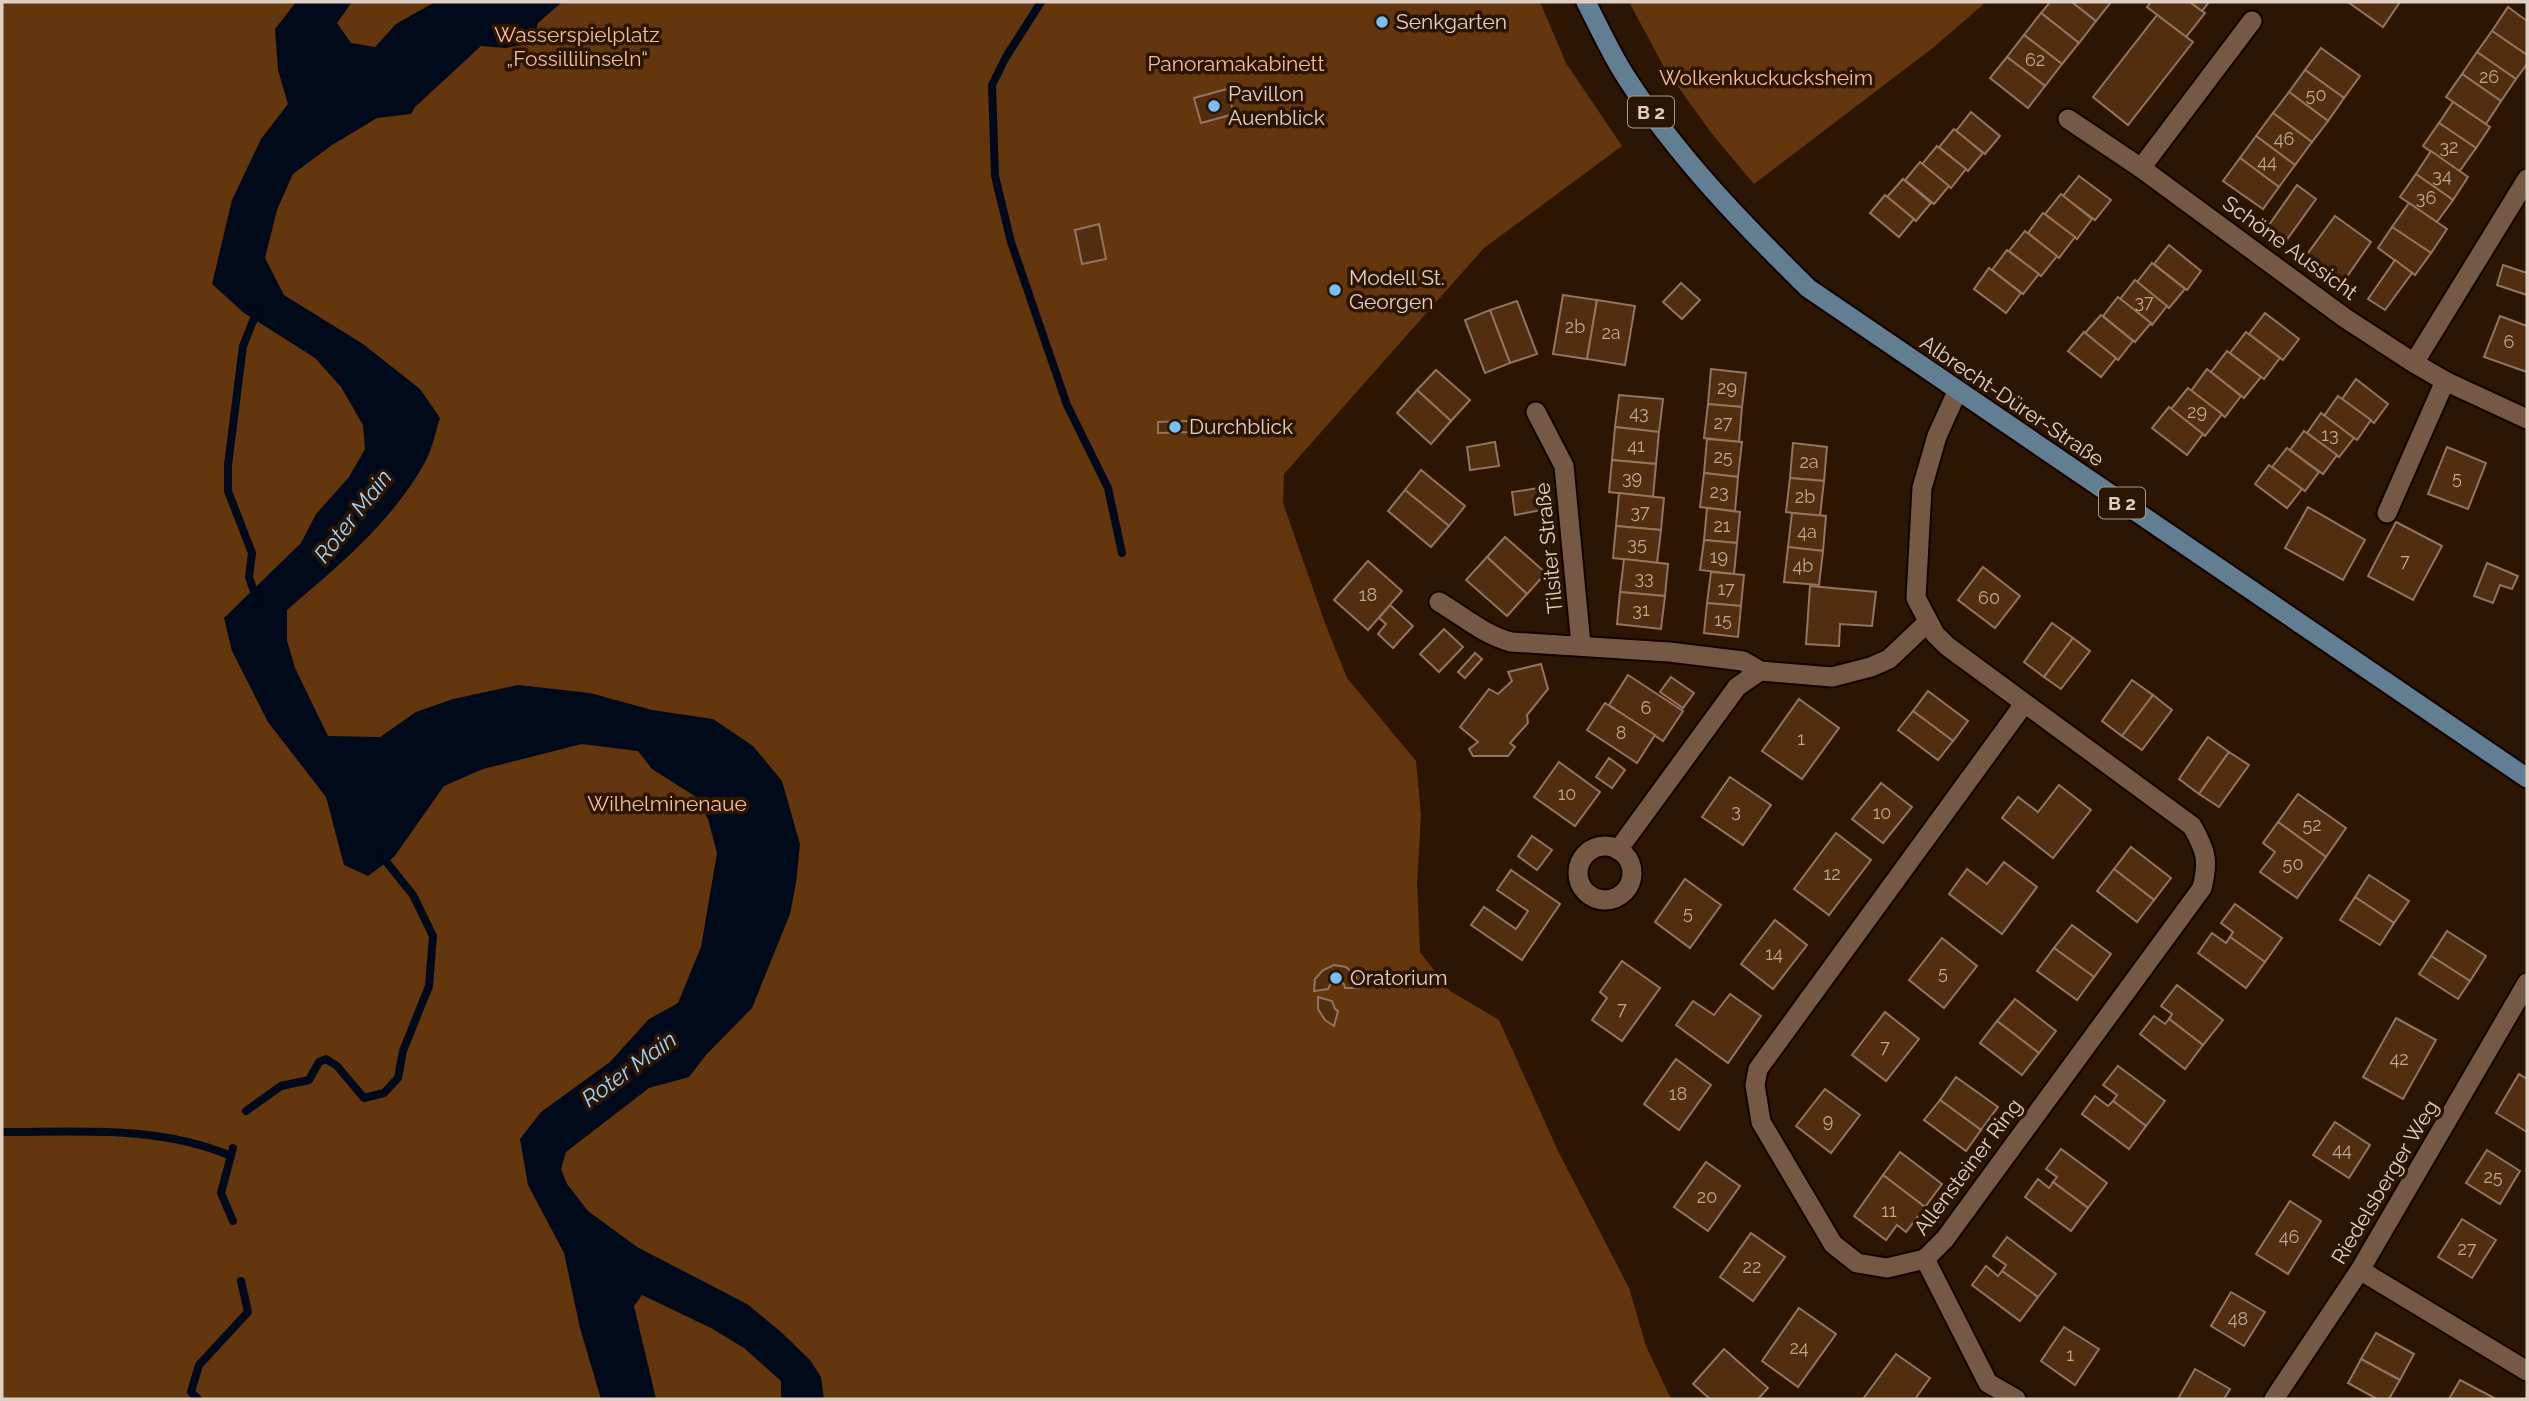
<svg xmlns="http://www.w3.org/2000/svg" width="2529" height="1401" font-family="Raleway,sans-serif">
	<style>
		.green { fill: #64360d }
		.water { fill: #000a1a }
		.lines { fill: none; stroke-linecap: round; stroke-linejoin: round }
		.stream { stroke: #000a1a; stroke-width: 8 }
		.building { fill: #512e10; stroke: #92745f; stroke-width: 2 }
		.minor-casing { stroke: #130200; stroke-width: 23 }
		.primary-casing { stroke: #130200; stroke-width: 23 }
		.minor { stroke: #755944; stroke-width: 19 }
		.primary { stroke: #627e93; stroke-width: 19 }
		.poi-dot { fill: #78bff7; stroke: #2c1502; stroke-width: 2.5 }
		.labels { text-anchor: middle; stroke-width: 7; stroke-linejoin: round; paint-order: stroke }
		.number-label { font-size: 18px; fill: #bca897 }
		.shield { fill: #2c1502; stroke: #aa988a; stroke-width: 2 }
		.shield-label { font-size: 19px; font-weight: bold; fill: #e0d0c4 }
		.poi-label { font-size: 21px; fill: #e0d0c4; stroke: #2c1502; text-anchor: start }
		.park-label { font-size: 21px; fill: #f6be95; stroke: #2c1502 }
		.street-label { font-size: 21px; fill: #e0d0c4; stroke: #2c1502 }
		.water-label { font-size: 23px; font-style: italic; fill: #9bd2ff; stroke: #2c1502 }
	</style>
	<rect width="100%" height="100%" fill="#2c1502"/>
	<!-- green -->
	<g class="green">
		<polygon points="2,2 1540,2 1566,63 1622,146 1484,248 1284,474 1283,503 1325,623 1347,678 1416,761 1421,815 1417,883 1420,952 1450,991 1499,1020 1558,1151 1629,1288 1646,1346 1671,1399 2,1399"/>
		<polygon points="1629,2 1986,2 1934,47 1754,184 1712,134 1664,67"/>
	</g>
	<!-- water -->
	<path class="water" d="M296 2H352L337 23 351 43 375 47 396 24 435 2H562L538 23 533 43 505 48 481 46 415 107 411 114 377 118 332 145 293 174 277 210 265 258 284 295 363 344 420 389 440 418C435 433 432 451 424 464 391 523 337 567 287 610V640L295 668 328 736 380 737 416 712 453 699 518 685 590 693 652 710 713 719 753 746 782 781 800 844 796 883 790 914 752 1008 706 1055 689 1077 649 1088 566 1152 561 1169 567 1184 588 1211 637 1247 747 1304 781 1332 810 1360 821 1377 824 1399H781V1381L744 1348 711 1328 642 1295 634 1306 656 1399H601L580 1328 564 1253 528 1185 520 1139 541 1112 610 1062 649 1019 678 1003 701 947 717 853 708 819 696 797 652 769 638 751 582 744 483 769 444 786 394 857 368 876 344 865 326 797 268 722 232 651 224 618 301 543 316 514 349 477 365 449 363 425 341 387 315 358 244 313 212 284 232 200 261 139 288 104 278 70 275 29Z"/>
	<g class="lines">
		<!-- stream -->
		<g class="stream">
			<polyline points="1041,2 1006,57 992,85 995,176 1011,242 1067,405 1108,488 1122,553"/>
			<polyline points="257,311 243,346 228,465 228,491 252,553 249,577 257,600"/>
			<polyline points="246,1111 281,1086 309,1080 319,1062 326,1059 337,1066 364,1098 384,1093 398,1078 403,1051 429,986 433,936 413,895 380,854"/>
			<path d="M2 1132C79 1132 159 1125 231 1156"/>
			<polyline points="233,1221 221,1193 233,1148"/>
			<polyline points="198,1399 191,1392 199,1365 248,1312 241,1281"/>
		</g>
	</g>
	<!-- building -->
	<g class="building">
		<polygon points="2050,2 2072,2 2096,21 2079,43 2041,13"/>
		<polygon points="2072,2 2111,2 2096,21"/>
		<polygon points="2151,2 2190,2 2205,13 2186,37 2147,7"/>
		<polygon points="2190,2 2209,2 2202,11"/>
		<polygon points="2348,2 2400,2 2383,27"/>
		<polygon points="2508,7 2527,21 2527,55 2492,31"/>
		<polygon points="2041,13 2079,43 2062,64 2024,35"/>
		<polygon points="2157,15 2193,42 2128,125 2093,97"/>
		<polygon points="2492,31 2527,55 2527,64 2516,79 2477,52"/>
		<polygon points="2024,35 2062,64 2045,86 2007,57"/>
		<polygon points="2321,48 2360,76 2344,98 2305,70"/>
		<polygon points="2477,52 2516,79 2501,101 2462,74"/>
		<polygon points="2007,57 2045,86 2028,108 1990,78"/>
		<polygon points="2305,70 2344,98 2328,121 2289,92"/>
		<polygon points="2462,74 2501,101 2486,124 2446,97"/>
		<polygon points="1227,89 1234,114 1201,123 1194,98"/>
		<polygon points="2289,92 2328,121 2312,142 2273,113"/>
		<polygon points="2453,102 2490,127 2476,148 2439,123"/>
		<polygon points="1971,112 2000,136 1985,154 1956,131"/>
		<polygon points="2273,113 2312,142 2295,165 2256,136"/>
		<polygon points="2439,123 2476,148 2459,172 2423,146"/>
		<polygon points="1954,129 1983,153 1968,171 1939,147"/>
		<polygon points="2256,136 2295,165 2279,187 2240,158"/>
		<polygon points="1937,146 1966,169 1951,188 1922,164"/>
		<polygon points="2431,151 2468,177 2453,200 2416,174"/>
		<polygon points="2240,158 2279,187 2263,209 2223,181"/>
		<polygon points="1920,162 1949,186 1934,204 1905,180"/>
		<polygon points="2416,174 2453,200 2437,222 2400,197"/>
		<polygon points="2079,176 2111,200 2095,220 2063,196"/>
		<polygon points="1903,179 1931,203 1916,221 1887,197"/>
		<polygon points="2297,185 2316,199 2281,248 2262,235"/>
		<polygon points="2061,194 2092,219 2077,239 2045,214"/>
		<polygon points="1885,195 1914,219 1899,237 1870,213"/>
		<polygon points="2409,203 2447,229 2431,253 2392,227"/>
		<polygon points="2043,213 2075,237 2059,258 2028,233"/>
		<polygon points="2335,216 2371,242 2337,291 2300,264"/>
		<polygon points="1099,224 1106,259 1082,264 1075,230"/>
		<polygon points="2392,227 2431,253 2415,275 2378,248"/>
		<polygon points="2025,231 2057,256 2041,276 2009,251"/>
		<polygon points="2169,245 2201,271 2187,290 2154,264"/>
		<polygon points="2007,250 2039,274 2023,294 1992,270"/>
		<polygon points="2395,260 2412,273 2385,310 2368,299"/>
		<polygon points="2152,263 2185,289 2169,308 2137,282"/>
		<polygon points="2503,265 2527,273 2527,295 2497,285"/>
		<polygon points="1989,268 2021,293 2006,313 1974,289"/>
		<polygon points="2135,280 2167,306 2152,325 2120,299"/>
		<polygon points="1681,283 1700,300 1682,319 1663,302"/>
		<polygon points="1563,295 1597,300 1587,359 1553,354"/>
		<polygon points="2118,297 2151,323 2135,342 2103,316"/>
		<polygon points="1597,300 1635,306 1625,365 1587,359"/>
		<polygon points="1517,301 1537,354 1510,363 1490,310"/>
		<polygon points="1490,310 1510,363 1485,373 1465,320"/>
		<polygon points="2265,313 2299,339 2283,360 2249,334"/>
		<polygon points="2101,315 2133,341 2118,360 2085,333"/>
		<polygon points="2500,316 2527,326 2527,372 2484,357"/>
		<polygon points="2084,332 2116,358 2101,377 2068,351"/>
		<polygon points="2246,332 2280,358 2264,379 2230,353"/>
		<polygon points="2227,351 2261,377 2244,398 2211,372"/>
		<polygon points="1711,369 1746,373 1742,407 1708,404"/>
		<polygon points="2207,369 2241,396 2225,417 2191,391"/>
		<polygon points="1436,370 1470,400 1451,421 1417,390"/>
		<polygon points="2356,379 2388,404 2374,423 2342,399"/>
		<polygon points="2188,388 2222,414 2205,436 2171,409"/>
		<polygon points="1417,390 1451,421 1431,444 1397,413"/>
		<polygon points="1619,395 1663,399 1659,432 1615,427"/>
		<polygon points="2338,396 2371,420 2357,440 2324,416"/>
		<polygon points="1708,404 1742,407 1739,442 1704,438"/>
		<polygon points="2169,407 2203,434 2187,455 2152,428"/>
		<polygon points="2321,413 2354,438 2339,457 2307,433"/>
		<polygon points="1191,421 1192,432 1158,433 1158,422"/>
		<polygon points="1615,427 1659,432 1656,464 1612,460"/>
		<polygon points="2304,431 2337,455 2323,474 2290,450"/>
		<polygon points="1707,439 1742,442 1738,477 1704,473"/>
		<polygon points="1495,442 1499,466 1470,470 1467,447"/>
		<polygon points="1793,443 1827,447 1824,481 1790,478"/>
		<polygon points="2447,447 2486,463 2468,509 2428,494"/>
		<polygon points="2287,448 2319,472 2305,491 2272,467"/>
		<polygon points="1612,460 1656,464 1653,497 1609,492"/>
		<polygon points="2269,465 2302,489 2287,508 2255,484"/>
		<polygon points="1421,470 1465,506 1449,526 1405,490"/>
		<polygon points="1704,473 1738,477 1735,511 1700,507"/>
		<polygon points="1790,478 1824,481 1820,516 1786,512"/>
		<polygon points="1539,488 1542,510 1515,515 1512,492"/>
		<polygon points="1405,490 1449,526 1431,547 1388,511"/>
		<polygon points="1619,493 1664,498 1661,530 1616,526"/>
		<polygon points="2308,507 2365,540 2343,580 2285,548"/>
		<polygon points="1707,508 1740,512 1737,543 1704,540"/>
		<polygon points="1792,513 1826,516 1823,551 1788,547"/>
		<polygon points="2396,522 2442,546 2413,600 2368,576"/>
		<polygon points="1616,526 1661,530 1657,563 1613,558"/>
		<polygon points="1505,537 1546,573 1527,594 1487,557"/>
		<polygon points="1704,540 1737,543 1734,574 1700,570"/>
		<polygon points="1788,547 1823,551 1819,585 1784,582"/>
		<polygon points="1487,557 1527,594 1507,616 1466,580"/>
		<polygon points="1624,559 1668,564 1665,596 1620,592"/>
		<polygon points="1368,561 1402,591 1368,630 1334,600"/>
		<polygon points="2487,563 2518,576 2512,589 2500,585 2493,603 2474,596"/>
		<polygon points="1983,567 2020,596 1995,628 1958,600"/>
		<polygon points="1711,572 1744,575 1741,606 1707,603"/>
		<polygon points="1810,586 1876,592 1872,626 1840,624 1839,646 1806,644"/>
		<polygon points="1620,592 1665,596 1661,629 1617,624"/>
		<polygon points="1707,603 1741,606 1738,637 1704,633"/>
		<polygon points="1390,605 1413,626 1393,648 1378,634 1386,624 1379,618"/>
		<polygon points="2052,623 2073,638 2044,677 2024,662"/>
		<polygon points="1444,629 1463,647 1439,672 1420,654"/>
		<polygon points="2073,638 2090,651 2061,689 2044,677"/>
		<polygon points="1475,653 1482,659 1465,678 1458,672"/>
		<polygon points="1541,664 1548,689 1527,715 1528,723 1510,743 1515,747 1508,756 1473,756 1469,749 1478,742 1460,727 1489,689 1498,694 1512,681 1508,672"/>
		<polygon points="1628,675 1683,711 1663,741 1609,705"/>
		<polygon points="1671,677 1694,693 1683,708 1660,692"/>
		<polygon points="2132,680 2153,695 2122,736 2102,721"/>
		<polygon points="1928,691 1968,721 1953,741 1913,711"/>
		<polygon points="2153,695 2172,710 2142,750 2122,736"/>
		<polygon points="1799,699 1839,728 1802,779 1762,751"/>
		<polygon points="1605,703 1655,735 1637,763 1587,730"/>
		<polygon points="1913,711 1953,741 1938,760 1898,730"/>
		<polygon points="2208,737 2229,752 2199,794 2179,779"/>
		<polygon points="2229,752 2249,765 2219,807 2199,794"/>
		<polygon points="1609,758 1625,770 1612,788 1596,777"/>
		<polygon points="1559,762 1600,792 1575,826 1534,797"/>
		<polygon points="1730,777 1771,805 1743,845 1702,817"/>
		<polygon points="1881,783 1912,807 1883,843 1852,819"/>
		<polygon points="2059,785 2091,810 2053,858 2002,818 2018,797 2038,812"/>
		<polygon points="2298,794 2346,828 2326,857 2278,822"/>
		<polygon points="2278,822 2326,857 2297,898 2260,872 2275,852 2263,843"/>
		<polygon points="1836,833 1871,860 1829,915 1794,889"/>
		<polygon points="1532,836 1552,850 1537,870 1518,856"/>
		<polygon points="2131,847 2171,878 2154,900 2114,869"/>
		<polygon points="2004,862 2037,887 2002,934 1949,894 1967,869 1987,884"/>
		<polygon points="2114,869 2154,900 2137,922 2097,891"/>
		<polygon points="1511,870 1560,904 1522,960 1471,925 1484,907 1516,929 1528,911 1497,890"/>
		<polygon points="2369,875 2409,901 2394,923 2355,897"/>
		<polygon points="1685,879 1721,905 1690,948 1655,922"/>
		<polygon points="2355,897 2394,923 2380,945 2340,920"/>
		<polygon points="2235,904 2282,938 2265,962 2230,937 2233,932 2221,923"/>
		<polygon points="1775,920 1807,945 1773,989 1741,964"/>
		<polygon points="2072,925 2111,954 2094,977 2054,948"/>
		<polygon points="2447,931 2486,956 2470,981 2431,956"/>
		<polygon points="2212,933 2226,943 2230,937 2265,962 2246,988 2198,953"/>
		<polygon points="1942,938 1977,966 1944,1008 1909,980"/>
		<polygon points="2054,948 2094,977 2077,1000 2037,971"/>
		<polygon points="2431,956 2470,981 2458,999 2419,974"/>
		<polygon points="1622,961 1660,988 1622,1041 1592,1020 1607,998 1600,992"/>
		<polygon points="1334,965 1346,967 1356,976 1359,988 1345,988 1344,984 1336,980 1332,981 1328,989 1314,991 1315,979 1323,970"/>
		<polygon points="2177,985 2223,1020 2203,1045 2169,1019 2172,1014 2161,1006"/>
		<polygon points="1730,994 1761,1016 1728,1063 1676,1025 1693,1001 1714,1015"/>
		<polygon points="1318,997 1332,1001 1335,1009 1338,1011 1334,1026 1325,1020 1318,1009"/>
		<polygon points="2015,999 2056,1031 2039,1053 1997,1021"/>
		<polygon points="1885,1012 1919,1039 1886,1081 1852,1055"/>
		<polygon points="2154,1016 2165,1024 2169,1019 2203,1045 2185,1069 2140,1034"/>
		<polygon points="2396,1018 2436,1040 2403,1099 2363,1077"/>
		<polygon points="1997,1021 2039,1053 2022,1075 1980,1043"/>
		<polygon points="1676,1059 1711,1085 1679,1130 1644,1104"/>
		<polygon points="2118,1066 2165,1101 2146,1126 2113,1101 2117,1095 2103,1085"/>
		<polygon points="2519,1074 2527,1079 2527,1132 2496,1113"/>
		<polygon points="1956,1077 1998,1107 1981,1130 1940,1100"/>
		<polygon points="1825,1089 1860,1115 1831,1153 1796,1126"/>
		<polygon points="2095,1096 2108,1106 2113,1101 2146,1126 2129,1149 2082,1114"/>
		<polygon points="1940,1100 1981,1130 1966,1151 1924,1120"/>
		<polygon points="2335,1122 2370,1145 2349,1178 2313,1155"/>
		<polygon points="2061,1149 2107,1183 2088,1208 2053,1182 2057,1177 2046,1169"/>
		<polygon points="2487,1150 2520,1171 2500,1204 2466,1183"/>
		<polygon points="1900,1152 1942,1184 1925,1207 1883,1175"/>
		<polygon points="1706,1162 1740,1186 1708,1231 1674,1207"/>
		<polygon points="1883,1175 1925,1207 1906,1232 1897,1225 1886,1240 1854,1216"/>
		<polygon points="2038,1179 2049,1188 2053,1182 2088,1208 2071,1231 2025,1197"/>
		<polygon points="2290,1201 2321,1221 2288,1274 2256,1254"/>
		<polygon points="2462,1219 2496,1240 2472,1278 2438,1257"/>
		<polygon points="1751,1233 1785,1257 1753,1301 1720,1277"/>
		<polygon points="2007,1237 2056,1274 2038,1297 2002,1271 2006,1265 1993,1256"/>
		<polygon points="1986,1266 1998,1276 2002,1271 2038,1297 2020,1321 1972,1285"/>
		<polygon points="2231,1292 2265,1312 2244,1346 2211,1326"/>
		<polygon points="1799,1308 1836,1334 1798,1387 1762,1361"/>
		<polygon points="2064,1327 2099,1349 2075,1385 2041,1361"/>
		<polygon points="2376,1333 2414,1354 2400,1380 2361,1359"/>
		<polygon points="1724,1349 1768,1388 1758,1399 1710,1399 1693,1384"/>
		<polygon points="1896,1354 1930,1378 1915,1399 1863,1399"/>
		<polygon points="2361,1359 2400,1380 2389,1399 2377,1399 2348,1383"/>
		<polygon points="2195,1369 2230,1389 2224,1399 2178,1399"/>
		<polygon points="2460,1380 2496,1399 2449,1399"/>
	</g>
	<g class="lines">
		<!-- minor casing -->
		<g class="minor-casing">
			<g id="minor">
				<polyline points="2068,119 2141,168 2345,318 2414,363 2445,381 2527,419"/>
				<polyline points="2141,168 2252,21"/>
				<polyline points="2414,363 2527,179"/>
				<path d="M1957 392 1937 436 1922 488 1916 598 1935 634 1947 646 2192 826C2206 851 2209 860 2202 888L1945 1239 1925 1259 1887 1268 1857 1263 1833 1244 1761 1122 1755 1085 1758 1069 2024 704"/>
				<polyline points="1536,412 1564,466 1581,645"/>
				<polyline points="2387,513 2445,381"/>
				<path d="M1439 602C1463 616 1484 635 1511 642L1669 652 1743 661 1760 671 1832 677 1871 667 1889 659 1928 622"/>
				<circle cx="1605" cy="873" r="27"/>
				<polyline points="1618,850 1737,687 1760,671"/>
				<polyline points="1925,1259 1988,1383 2016,1399"/>
				<polyline points="2360,1270 2527,1371"/>
				<polyline points="2274,1399 2360,1270 2527,983"/>
			</g>
		</g>
		<!-- primary casing -->
		<g class="primary-casing">
			<path id="primary" d="M1586 2C1599 27 1611 54 1626 77 1677 156 1741 222 1808 288L2527 778"/>
		</g>
		<!-- minor -->
		<use href="#minor" class="minor"/>
		<!-- primary -->
		<use href="#primary" class="primary"/>
	</g>
	<!-- markers -->
	<g class="poi-dot">
		<circle cx="1382" cy="22" r="7"/>
		<circle cx="1214" cy="106" r="7"/>
		<circle cx="1335" cy="290" r="7"/>
		<circle cx="1175" cy="427" r="7"/>
		<circle cx="1336" cy="978" r="7"/>
	</g>
	<g class="labels">
		<!-- number labels -->
		<g class="number-label">
			<text x="2035" y="66">62</text>
			<text x="2489" y="83">26</text>
			<text x="2316" y="101">50</text>
			<text x="2284" y="145">46</text>
			<text x="2449" y="153">32</text>
			<text x="2267" y="168">44</text>
			<text x="2442" y="182">34</text>
			<text x="2426" y="204">36</text>
			<text x="2144" y="308">37</text>
			<text x="1575" y="333">2b</text>
			<text x="1611" y="339">2a</text>
			<text x="2509" y="348">6</text>
			<text x="1727" y="394">29</text>
			<text x="2197" y="418">29</text>
			<text x="1639" y="419">43</text>
			<text x="1723" y="429">27</text>
			<text x="2330" y="441">13</text>
			<text x="1636" y="452">41</text>
			<text x="1723" y="463">25</text>
			<text x="1809" y="468">2a</text>
			<text x="1632" y="484">39</text>
			<text x="2457" y="484">5</text>
			<text x="1719" y="498">23</text>
			<text x="1805" y="503">2b</text>
			<text x="1640" y="518">37</text>
			<text x="1722" y="532">21</text>
			<text x="1807" y="538">4a</text>
			<text x="1637" y="550">35</text>
			<text x="1719" y="563">19</text>
			<text x="2405" y="567">7</text>
			<text x="1803" y="572">4b</text>
			<text x="1644" y="584">33</text>
			<text x="1726" y="595">17</text>
			<text x="1368" y="601">18</text>
			<text x="1989" y="604">60</text>
			<text x="1641" y="616">31</text>
			<text x="1723" y="626">15</text>
			<text x="1646" y="714">6</text>
			<text x="1621" y="739">8</text>
			<text x="1801" y="745">1</text>
			<text x="1567" y="800">10</text>
			<text x="1736" y="817">3</text>
			<text x="1882" y="819">10</text>
			<text x="2312" y="831">52</text>
			<text x="2293" y="870">50</text>
			<text x="1832" y="880">12</text>
			<text x="1688" y="919">5</text>
			<text x="1774" y="960">14</text>
			<text x="1943" y="979">5</text>
			<text x="1622" y="1015">7</text>
			<text x="1885" y="1053">7</text>
			<text x="2399" y="1065">42</text>
			<text x="1678" y="1100">18</text>
			<text x="1828" y="1127">9</text>
			<text x="2342" y="1156">44</text>
			<text x="2493" y="1183">25</text>
			<text x="1707" y="1203">20</text>
			<text x="1889" y="1217">11</text>
			<text x="2289" y="1243">46</text>
			<text x="2467" y="1255">27</text>
			<text x="1752" y="1273">22</text>
			<text x="2238" y="1325">48</text>
			<text x="1799" y="1354">24</text>
			<text x="2070" y="1361">1</text>
		</g>
		<!-- shield labels -->
		<g class="shield">
			<rect x="1628" y="96.5" width="46" height="31" rx="5"/>
			<rect x="2099" y="487.5" width="46" height="31" rx="5"/>
		</g>
		<g class="shield-label">
			<text x="1651" y="119">B 2</text>
			<text x="2122" y="510">B 2</text>
		</g>
		<!-- poi labels -->
		<g class="poi-label">
			<text x="1396" y="29">Senkgarten</text>
			<text x="1228" y="101">Pavillon<tspan x="1228" dy="24">Auenblick</tspan></text>
			<text x="1349" y="285">Modell St.<tspan x="1349" dy="24">Georgen</tspan></text>
			<text x="1189" y="434">Durchblick</text>
			<text x="1350" y="985">Oratorium</text>
		</g>
		<!-- park labels -->
		<g class="park-label">
			<text x="577" y="42">Wasserspielplatz<tspan x="577" dy="24">„Fossillilinseln“</tspan></text>
			<text x="1236" y="71">Panoramakabinett</text>
			<text x="1766" y="85">Wolkenkuckucksheim</text>
			<text x="667" y="811">Wilhelminenaue</text>
		</g>
		<!-- street labels -->
		<g class="street-label">
			<text transform="translate(2290 248) rotate(36)" y="7">Schöne Aussicht</text>
			<text transform="translate(2012 401) rotate(34)" y="7">Albrecht-Dürer-Straße</text>
			<text transform="translate(1549 548) rotate(-96)" y="7">Tilsiter Straße</text>
			<text transform="translate(1968 1167) rotate(-53)" y="7">Allensteiner Ring</text>
			<text transform="translate(2385 1182) rotate(-59)" y="7">Riedelsberger Weg</text>
		</g>
		<!-- water labels -->
		<g class="water-label">
			<text transform="translate(353 516) rotate(-52)" y="8">Roter Main</text>
			<text transform="translate(629 1069) rotate(-36)" y="8">Roter Main</text>
		</g>
	</g>
	<!-- border -->
	<rect width="2529" height="1401" fill="none" stroke="#e0d0c4" stroke-width="7"/>
</svg>
